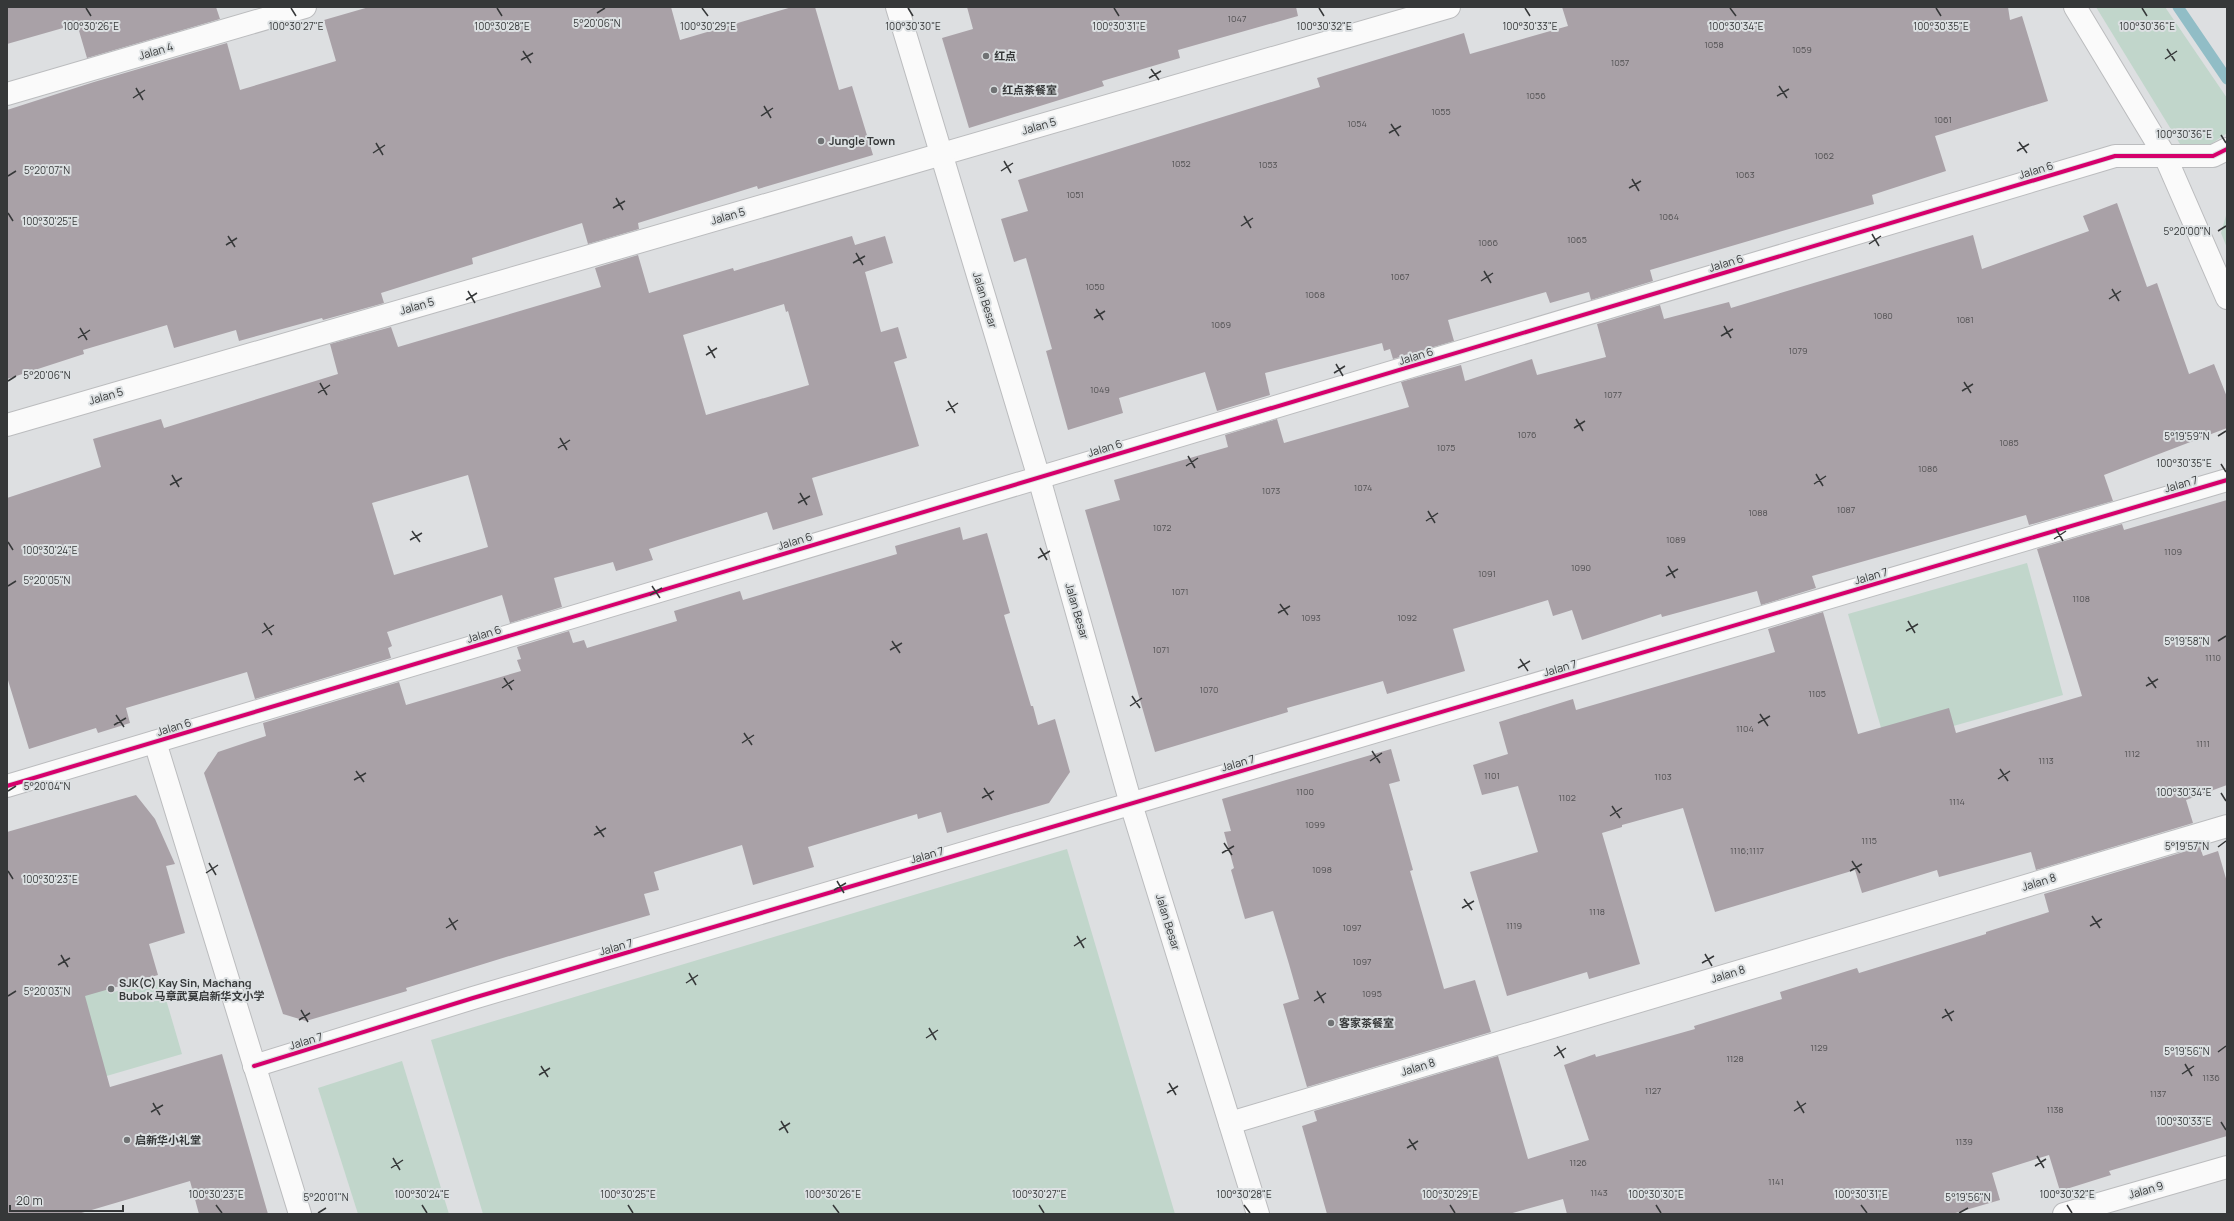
<svg xmlns="http://www.w3.org/2000/svg" width="2234" height="1221" font-family="Manrope,'Noto Sans SC',sans-serif">
	<style>
		.green { fill: #c1d6cb }
		.lines { fill: none; stroke-linecap: round; stroke-linejoin: round }
		.stream { stroke: #91bdc6; stroke-width: 11 }
		.building { fill: #a9a1a7; fill-rule: evenodd }
		.street-casing { stroke: #bbbcbe; stroke-width: 24 }
		.secondary-casing { stroke: #bbbcbe; stroke-width: 24 }
		.street { stroke: #fafafa; stroke-width: 22 }
		.secondary { stroke: #fafafa; stroke-width: 22 }
		.cycleway-casing { stroke: #dce0e2; stroke-width: 6 }
		.cycleway { stroke: #d6006c; stroke-width: 4 }
		.ticks { fill: none; stroke: #363839; stroke-width: 1.5 }
		.poi-dot { fill: #707274; stroke: #dce0e2; stroke-width: 1.5 }
		.labels { text-anchor: middle; stroke-width: 4; stroke-linejoin: round; paint-order: stroke }
		.number-label { font-size: 9px; fill: #535254 }
		.street-label { font-size: 11px; fill: #363839; stroke: #dce0e2 }
		.poi-label { font-size: 11px; font-weight: bold; fill: #363839; stroke: #dce0e2; text-anchor: start }
		.ticks-label { font-size: 10px; text-anchor: middle; fill: #363839; stroke: #dce0e2; stroke-width: 4; stroke-linejoin: round; paint-order: stroke }
	</style>
	<rect width="100%" height="100%" fill="#dddfe1"/>
	<!-- green -->
	<g class="green">
		<polygon points="2096,7 2165,7 2227,98 2227,133 2204,149 2180,144"/>
		<polygon points="2227,212 2227,248 2221,233"/>
		<polygon points="2027,563 2063,695 1886,745 1848,614"/>
		<polygon points="1067,849 1175,1214 483,1214 431,1040"/>
		<polygon points="105,961 114,992 160,979 182,1054 55,1091 25,985"/>
		<polygon points="402,1061 449,1214 358,1214 318,1088"/>
	</g>
	<g class="lines">
		<!-- stream -->
		<polyline class="stream" points="2178,7 2227,79"/>
	</g>
	<!-- building -->
	<g class="building">
		<polygon points="7,7 216,7 220,19 87,58 77,24 7,44"/>
		<polygon points="369,7 671,7 680,40 792,7 815,7 839,90 852,86 873,155 758,189 757,186 638,223 639,229 588,244 582,223 472,258 473,264 381,293 384,303 323,320 322,318 239,341 236,330 174,348 167,325 83,350 84,354 7,379 7,110 94,82 227,43 240,90 336,61 324,20"/>
		<polygon points="967,7 1296,7 1298,16 1178,50 1180,58 1102,81 1104,86 969,128 942,38 973,29"/>
		<polygon points="1562,7 2008,7 2010,20 2022,16 2048,101 1935,136 1946,171 1872,195 1874,204 1650,270 1653,281 1591,300 1589,292 1550,303 1546,292 1448,320 1454,341 1393,359 1390,349 1384,351 1382,343 1265,373 1270,395 1217,411 1205,372 1119,398 1123,413 1068,430 1046,351 1052,349 1026,258 1014,262 1001,219 1028,211 1018,180 1320,87 1317,78 1464,33 1470,54 1568,26"/>
		<polygon points="2117,203 2147,287 2157,283 2189,374 2214,364 2227,397 2227,428 2104,475 2113,501 2029,525 2026,515 1812,576 1816,588 1761,605 1757,591 1662,617 1661,614 1582,640 1572,610 1553,616 1548,600 1453,629 1465,671 1387,694 1383,681 1287,708 1288,712 1155,752 1085,510 1120,500 1114,480 1228,447 1225,435 1277,419 1284,443 1409,407 1401,382 1461,365 1465,381 1532,359 1537,375 1606,357 1597,324 1660,305 1664,319 1729,302 1731,308 1973,235 1982,269 2089,231 2083,216"/>
		<path d="M852 236 855 245 885 236 893 263 865 272 881 332 898 327 907 358 894 362 919 446 812 478 823 515 773 530 767 512 649 549 653 560 616 571 613 562 554 578 562 607 510 623 502 595 387 632 392 646 388 648 391 658 255 699 247 672 126 708 130 723 98 733 96 728 29 749 7 677V498L101 467 93 439 161 419 164 428 338 374 330 344 391 327 398 347 601 287 595 268 638 255 649 293 733 268 734 271ZM784 304 786 312 788 311 809 385 706 415 683 335ZM468 475 488 547 394 575 372 503Z"/>
		<polygon points="2227,500 2227,785 2186,800 2193,823 2036,870 2031,852 1939,877 1937,870 1862,893 1855,870 1715,912 1683,808 1622,825 1622,827 1602,833 1640,964 1589,979 1587,972 1507,996 1470,872 1538,852 1518,786 1482,795 1473,765 1508,754 1499,722 1573,699 1576,710 1775,652 1768,629 1823,612 1858,734 1949,708 1956,733 2082,696 2037,549 2122,524 2124,530"/>
		<polygon points="960,527 963,540 987,533 1010,613 1004,615 1031,706 1033,706 1038,725 1055,719 1070,772 1049,803 947,833 941,812 918,819 917,814 808,847 814,867 753,885 742,845 654,872 659,890 644,894 650,915 506,957 406,988 407,991 306,1021 283,1014 204,773 218,752 266,736 263,723 399,682 406,705 521,671 517,660 521,659 517,647 569,631 573,643 584,640 587,648 677,621 674,611 740,591 743,600 897,554 895,546"/>
		<polygon points="1391,749 1400,781 1389,784 1413,870 1410,871 1444,989 1475,980 1491,1032 1307,1087 1283,1004 1299,999 1289,964 1273,911 1245,919 1231,870 1234,868 1224,832 1231,831 1222,799"/>
		<polygon points="136,795 155,819 175,864 166,866 185,933 149,944 158,975 85,996 110,1087 222,1054 268,1214 199,1214 190,1181 78,1214 7,1214 7,832"/>
		<polygon points="2200,847 2203,856 2218,851 2227,882 2227,1136 2109,1171 2111,1175 2060,1191 2049,1155 1992,1173 2000,1200 1952,1214 1567,1214 1563,1199 1509,1214 1327,1214 1302,1126 1317,1121 1314,1111 1498,1056 1528,1159 1589,1140 1564,1065 1595,1054 1596,1057 1695,1029 1694,1026 1782,999 1780,992 1857,968 1859,973 1986,934 1986,932 2049,912 2044,894"/>
	</g>
	<g class="lines">
		<!-- street casing -->
		<g class="street-casing">
			<g id="street">
				<polyline points="2075,7 2165,156 2227,298"/>
				<polyline points="7,94 305,7"/>
				<polyline points="7,425 1449,7"/>
				<polyline points="155,742 300,1214"/>
				<polyline points="7,786 2115,156 2213,156 2227,149"/>
				<polyline points="254,1066 473,998 2227,480"/>
				<polyline points="1230,1123 2227,826"/>
				<polyline points="2064,1214 2227,1167"/>
			</g>
		</g>
		<!-- secondary casing -->
		<g class="secondary-casing">
			<polyline id="secondary" points="897,7 1039,478 1131,804 1258,1214"/>
		</g>
		<!-- street -->
		<use href="#street" class="street"/>
		<!-- secondary -->
		<use href="#secondary" class="secondary"/>
		<!-- cycleway casing -->
		<g class="cycleway-casing">
			<g id="cycleway">
				<polyline points="7,786 2115,156 2213,156 2227,149"/>
				<polyline points="254,1066 473,998 2227,480"/>
			</g>
		</g>
		<!-- cycleway -->
		<use href="#cycleway" class="cycleway"/>
	</g>
	<!-- ticks -->
	<path class="ticks" d="M86 8 91 16M291 8 296 16M497 8 502 16M702 8 708 16M908 8 913 16M1114 8 1119 16M1319 8 1324 16M1525 8 1530 16M1730 8 1736 16M1936 8 1941 16M2142 8 2147 16M597 13 605 8M2167 49 2175 61M523 51 531 63M2165 59 2177 51M521 60 533 53M1151 69 1159 80M1149 78 1161 71M1779 86 1787 98M136 88 143 100M1777 96 1789 89M133 98 145 90M764 106 771 118M761 116 773 108M1391 124 1399 136M1389 133 1401 126M2221 135 2226 143M2019 142 2027 153M376 143 383 155M2017 151 2029 144M373 153 385 145M1004 161 1011 173M1001 171 1013 163M8 176 16 171M1632 179 1639 191M1629 188 1641 181M616 198 623 210M613 208 625 201M8 213 13 221M1244 216 1251 228M1241 226 1253 218M2218 231 2226 226M1872 234 1879 246M228 236 235 247M1869 244 1881 236M226 245 237 238M856 253 863 265M853 263 865 256M1484 271 1491 283M1481 281 1493 273M2112 289 2119 301M468 291 475 303M2109 299 2121 291M466 300 477 293M1096 309 1103 320M1094 318 1105 311M1724 326 1731 338M80 328 87 340M1721 336 1733 329M78 338 90 330M708 346 715 358M706 355 717 348M1336 364 1343 376M1334 373 1345 366M8 381 16 376M1964 382 1971 393M320 383 327 395M1962 391 1973 384M318 393 330 385M948 401 955 413M946 411 958 403M1576 419 1583 431M1574 428 1585 421M2218 436 2226 431M560 438 567 450M558 448 570 440M1188 456 1195 468M2221 464 2226 472M1186 466 1198 458M1816 474 1823 486M172 475 179 487M1814 484 1826 476M170 485 182 478M800 493 807 505M798 503 810 496M1428 511 1435 523M1426 521 1438 513M2056 529 2063 541M412 531 420 542M2054 539 2066 531M410 540 422 533M8 542 13 550M1040 548 1047 560M1038 558 1050 551M1668 566 1675 578M1666 576 1678 569M8 586 16 581M652 586 660 598M650 595 662 588M1280 604 1288 615M1278 613 1290 606M1908 621 1915 633M264 623 272 635M1906 631 1918 624M262 633 274 625M892 641 900 653M2218 641 2226 636M890 650 902 643M1520 659 1528 671M1518 668 1530 661M2148 677 2156 688M504 678 512 690M2146 686 2158 679M502 688 514 680M1132 696 1140 708M1130 706 1142 698M1760 714 1768 726M116 715 124 727M1758 723 1770 716M114 725 126 718M744 733 752 745M742 743 754 735M1372 751 1380 763M1370 761 1382 753M2000 769 2008 781M356 771 364 782M1998 779 2010 771M354 780 366 773M984 788 992 800M8 791 16 786M2221 793 2226 801M982 798 994 791M1612 806 1620 818M1610 816 1622 808M596 826 604 837M594 835 606 828M1224 843 1232 855M2218 847 2226 841M1222 853 1234 846M1852 861 1860 873M209 863 216 875M8 871 13 879M1850 871 1862 864M206 873 218 865M837 881 844 893M834 890 846 883M1464 899 1472 910M1462 908 1474 901M2092 916 2100 928M449 918 456 930M2090 926 2102 919M446 928 458 920M1077 936 1084 948M1074 946 1086 938M1705 954 1712 966M61 955 68 967M1702 963 1714 956M58 965 70 958M689 973 696 985M686 983 698 975M1317 991 1324 1003M8 996 16 991M1314 1001 1326 993M1945 1009 1952 1021M301 1010 308 1022M1942 1018 1954 1011M299 1020 310 1013M929 1028 936 1040M926 1038 938 1030M1557 1046 1564 1058M2218 1052 2226 1046M1554 1056 1566 1048M2185 1064 2192 1076M541 1066 548 1077M2182 1074 2194 1066M539 1075 550 1068M1169 1083 1176 1095M1167 1093 1178 1086M1797 1101 1804 1113M153 1103 160 1115M1794 1111 1806 1103M151 1112 163 1105M781 1121 788 1133M2221 1122 2226 1130M779 1130 790 1123M1409 1139 1416 1150M1407 1148 1418 1141M2037 1156 2044 1168M393 1158 400 1170M2035 1166 2046 1159M391 1168 403 1160M216 1205 222 1213M422 1205 427 1213M628 1205 633 1213M833 1205 839 1213M1039 1205 1044 1213M1244 1205 1250 1213M1450 1205 1455 1213M1656 1205 1661 1213M1861 1205 1867 1213M2067 1205 2072 1213M318 1213 326 1208M1959 1213 1968 1208"/>
	<!-- markers -->
	<g class="poi-dot">
		<circle cx="986" cy="56" r="4"/>
		<circle cx="994" cy="90" r="4"/>
		<circle cx="821" cy="141" r="4"/>
		<circle cx="111" cy="989" r="4"/>
		<circle cx="1331" cy="1023" r="4"/>
		<circle cx="127" cy="1140" r="4"/>
	</g>
	<g class="labels">
		<!-- number labels -->
		<g class="number-label">
			<text x="1237" y="22">1047</text>
			<text x="1714" y="48">1058</text>
			<text x="1802" y="53">1059</text>
			<text x="1620" y="66">1057</text>
			<text x="1536" y="99">1056</text>
			<text x="1441" y="115">1055</text>
			<text x="1943" y="123">1061</text>
			<text x="1357" y="127">1054</text>
			<text x="1824" y="159">1062</text>
			<text x="1181" y="167">1052</text>
			<text x="1268" y="168">1053</text>
			<text x="1745" y="178">1063</text>
			<text x="1075" y="198">1051</text>
			<text x="1669" y="220">1064</text>
			<text x="1577" y="243">1065</text>
			<text x="1488" y="246">1066</text>
			<text x="1400" y="280">1067</text>
			<text x="1095" y="290">1050</text>
			<text x="1315" y="298">1068</text>
			<text x="1883" y="319">1080</text>
			<text x="1965" y="323">1081</text>
			<text x="1221" y="328">1069</text>
			<text x="1798" y="354">1079</text>
			<text x="1100" y="393">1049</text>
			<text x="1613" y="398">1077</text>
			<text x="1527" y="438">1076</text>
			<text x="2009" y="446">1085</text>
			<text x="1446" y="451">1075</text>
			<text x="1928" y="472">1086</text>
			<text x="1363" y="491">1074</text>
			<text x="1271" y="494">1073</text>
			<text x="1846" y="513">1087</text>
			<text x="1758" y="516">1088</text>
			<text x="1162" y="531">1072</text>
			<text x="1676" y="543">1089</text>
			<text x="2173" y="555">1109</text>
			<text x="1581" y="571">1090</text>
			<text x="1487" y="577">1091</text>
			<text x="1180" y="595">1071</text>
			<text x="2081" y="602">1108</text>
			<text x="1311" y="621">1093</text>
			<text x="1407" y="621">1092</text>
			<text x="1161" y="653">1071</text>
			<text x="2213" y="661">1110</text>
			<text x="1209" y="693">1070</text>
			<text x="1817" y="697">1105</text>
			<text x="1745" y="732">1104</text>
			<text x="2203" y="747">1111</text>
			<text x="2132" y="757">1112</text>
			<text x="2046" y="764">1113</text>
			<text x="1492" y="779">1101</text>
			<text x="1663" y="780">1103</text>
			<text x="1305" y="795">1100</text>
			<text x="1567" y="801">1102</text>
			<text x="1957" y="805">1114</text>
			<text x="1315" y="828">1099</text>
			<text x="1869" y="844">1115</text>
			<text x="1747" y="854">1116;1117</text>
			<text x="1322" y="873">1098</text>
			<text x="1597" y="915">1118</text>
			<text x="1514" y="929">1119</text>
			<text x="1352" y="931">1097</text>
			<text x="1362" y="965">1097</text>
			<text x="1372" y="997">1095</text>
			<text x="1819" y="1051">1129</text>
			<text x="1735" y="1062">1128</text>
			<text x="2211" y="1081">1136</text>
			<text x="1653" y="1094">1127</text>
			<text x="2158" y="1097">1137</text>
			<text x="2055" y="1113">1138</text>
			<text x="1964" y="1145">1139</text>
			<text x="1578" y="1166">1126</text>
			<text x="1776" y="1185">1141</text>
			<text x="1599" y="1196">1143</text>
		</g>
		<!-- street labels -->
		<g class="street-label">
			<text transform="translate(156 51) rotate(-16)" y="4">Jalan 4</text>
			<text transform="translate(1039 126) rotate(-16)" y="4">Jalan 5</text>
			<text transform="translate(2036 170) rotate(-17)" y="4">Jalan 6</text>
			<text transform="translate(728 216) rotate(-16)" y="4">Jalan 5</text>
			<text transform="translate(1726 263) rotate(-17)" y="4">Jalan 6</text>
			<text transform="translate(985 300) rotate(73)" y="4">Jalan Besar</text>
			<text transform="translate(417 306) rotate(-16)" y="4">Jalan 5</text>
			<text transform="translate(1416 356) rotate(-17)" y="4">Jalan 6</text>
			<text transform="translate(106 396) rotate(-16)" y="4">Jalan 5</text>
			<text transform="translate(1105 448) rotate(-17)" y="4">Jalan 6</text>
			<text transform="translate(2181 484) rotate(-16)" y="4">Jalan 7</text>
			<text transform="translate(795 541) rotate(-17)" y="4">Jalan 6</text>
			<text transform="translate(1871 576) rotate(-16)" y="4">Jalan 7</text>
			<text transform="translate(1077 611) rotate(74)" y="4">Jalan Besar</text>
			<text transform="translate(484 634) rotate(-17)" y="4">Jalan 6</text>
			<text transform="translate(1560 668) rotate(-16)" y="4">Jalan 7</text>
			<text transform="translate(174 727) rotate(-17)" y="4">Jalan 6</text>
			<text transform="translate(1238 763) rotate(-16)" y="4">Jalan 7</text>
			<text transform="translate(927 855) rotate(-16)" y="4">Jalan 7</text>
			<text transform="translate(2039 882) rotate(-17)" y="4">Jalan 8</text>
			<text transform="translate(1168 922) rotate(73)" y="4">Jalan Besar</text>
			<text transform="translate(616 947) rotate(-16)" y="4">Jalan 7</text>
			<text transform="translate(1728 974) rotate(-17)" y="4">Jalan 8</text>
			<text transform="translate(306 1041) rotate(-17)" y="4">Jalan 7</text>
			<text transform="translate(1418 1067) rotate(-17)" y="4">Jalan 8</text>
			<text transform="translate(2146 1190) rotate(-16)" y="4">Jalan 9</text>
		</g>
		<!-- poi labels -->
		<g class="poi-label">
			<text x="994" y="60">红点</text>
			<text x="1002" y="94">红点茶餐室</text>
			<text x="829" y="145">Jungle Town</text>
			<text x="119" y="987">SJK(C) Kay Sin, Machang<tspan x="119" dy="13">Bubok 马章武莫启新华文小学</tspan></text>
			<text x="1339" y="1027">客家茶餐室</text>
			<text x="135" y="1144">启新华小礼堂</text>
		</g>
	</g>
	<g class="ticks-label">
		<text x="597" y="27">5°20'06"N</text>
		<text x="2147" y="30">100°30'36"E</text>
		<text x="91" y="30">100°30'26"E</text>
		<text x="913" y="30">100°30'30"E</text>
		<text x="296" y="30">100°30'27"E</text>
		<text x="502" y="30">100°30'28"E</text>
		<text x="708" y="30">100°30'29"E</text>
		<text x="1119" y="30">100°30'31"E</text>
		<text x="1324" y="30">100°30'32"E</text>
		<text x="1530" y="30">100°30'33"E</text>
		<text x="1736" y="30">100°30'34"E</text>
		<text x="1941" y="30">100°30'35"E</text>
		<text x="2184" y="138">100°30'36"E</text>
		<text x="47" y="174">5°20'07"N</text>
		<text x="50" y="225">100°30'25"E</text>
		<text x="2187" y="235">5°20'00"N</text>
		<text x="47" y="379">5°20'06"N</text>
		<text x="2187" y="440">5°19'59"N</text>
		<text x="2184" y="467">100°30'35"E</text>
		<text x="50" y="554">100°30'24"E</text>
		<text x="47" y="584">5°20'05"N</text>
		<text x="2187" y="645">5°19'58"N</text>
		<text x="47" y="790">5°20'04"N</text>
		<text x="2184" y="796">100°30'34"E</text>
		<text x="2187" y="850">5°19'57"N</text>
		<text x="50" y="883">100°30'23"E</text>
		<text x="47" y="995">5°20'03"N</text>
		<text x="2187" y="1055">5°19'56"N</text>
		<text x="2184" y="1125">100°30'33"E</text>
		<text x="216" y="1198">100°30'23"E</text>
		<text x="422" y="1198">100°30'24"E</text>
		<text x="628" y="1198">100°30'25"E</text>
		<text x="833" y="1198">100°30'26"E</text>
		<text x="1039" y="1198">100°30'27"E</text>
		<text x="1244" y="1198">100°30'28"E</text>
		<text x="1450" y="1198">100°30'29"E</text>
		<text x="1656" y="1198">100°30'30"E</text>
		<text x="1861" y="1198">100°30'31"E</text>
		<text x="2067" y="1198">100°30'32"E</text>
		<text x="326" y="1201">5°20'01"N</text>
		<text x="1968" y="1201">5°19'56"N</text>
	</g>
	<!-- border -->
	<rect width="2234" height="1221" fill="none" stroke="#363839" stroke-width="16"/>
	<!-- scale -->
	<path d="M10 1205v6h113v-6" fill="none" stroke="#363839" stroke-width="2"/>
	<text x="16" y="1205" font-size="12" fill="#363839" stroke="#dce0e2" stroke-width="3" paint-order="stroke">20 m</text>
</svg>
